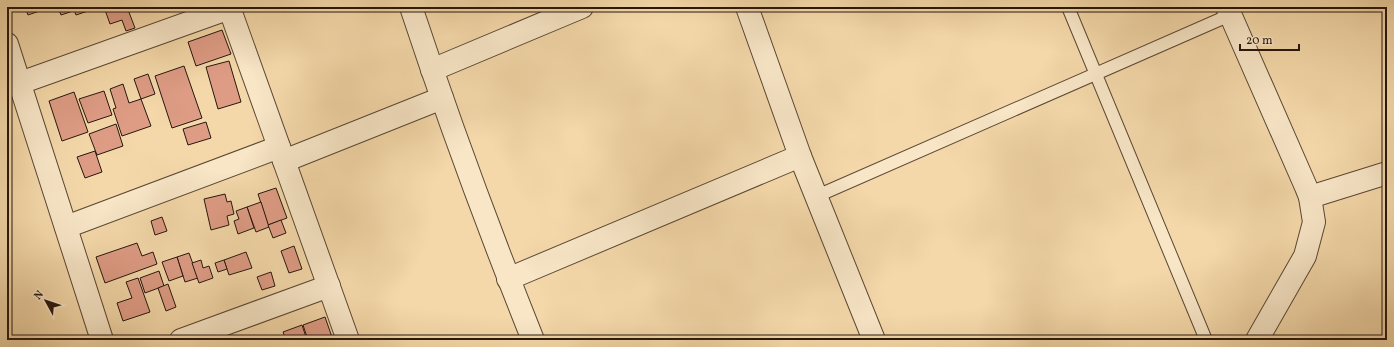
<svg xmlns="http://www.w3.org/2000/svg" width="1394" height="347" font-family="Vollkorn,serif">
	<style>
		.building { fill: #de9c85; stroke: #26170d }
		.lines { fill: none; stroke-linecap: round; stroke-linejoin: round }
		.lane-casing { stroke: #5a4734; stroke-width: 14 }
		.street-casing { stroke: #5a4734; stroke-width: 24 }
		.lane { stroke: #f8e6c7; stroke-width: 12 }
		.street { stroke: #f8e6c7; stroke-width: 22 }
	</style>
	<rect width="100%" height="100%" fill="#f4d8a9"/>
	<filter id="stains"><feTurbulence type="fractalNoise" baseFrequency=".005" numOctaves="4"/><feColorMatrix values="0 0 0 0 .2 0 0 0 0 .09 0 0 0 0 .02 0 0 0 .5 -.17"/></filter>
	<radialGradient id="worn" r=".72"><stop offset=".6" stop-color="#630" stop-opacity="0"/><stop offset="1" stop-color="#630" stop-opacity=".3"/></radialGradient>
	<!-- building -->
	<g class="building">
		<polygon points="25,7 44,7 45,9 28,15"/>
		<polygon points="58,7 72,7 73,11 61,15"/>
		<polygon points="73,7 100,7 76,15"/>
		<polygon points="104,7 127,7 135,28 126,31 122,20 110,24"/>
		<polygon points="222,30 231,54 196,66 188,42"/>
		<polygon points="229,61 241,102 218,109 206,67"/>
		<polygon points="184,66 202,118 172,128 155,76"/>
		<polygon points="148,74 155,94 141,99 134,79"/>
		<polygon points="123,84 129,103 141,99 151,126 122,136 113,109 116,108 110,89"/>
		<polygon points="104,91 112,115 88,123 79,99"/>
		<polygon points="74,92 88,132 62,141 49,101"/>
		<polygon points="206,122 211,138 188,145 183,129"/>
		<polygon points="116,124 123,146 97,155 89,134"/>
		<polygon points="95,151 102,172 85,178 77,157"/>
		<polygon points="276,188 287,218 268,225 258,194"/>
		<polygon points="225,194 227,202 231,201 234,214 227,216 229,225 211,230 204,199"/>
		<polygon points="261,202 269,227 256,232 247,207"/>
		<polygon points="247,207 254,228 238,234 234,221 239,219 236,211"/>
		<polygon points="162,217 167,231 155,235 151,221"/>
		<polygon points="281,220 286,233 273,238 268,225"/>
		<polygon points="137,243 142,256 153,252 157,264 105,283 96,257"/>
		<polygon points="294,246 302,269 289,273 281,251"/>
		<polygon points="246,252 252,268 229,275 224,260"/>
		<polygon points="189,253 198,278 185,282 177,257"/>
		<polygon points="177,257 183,276 169,281 162,262"/>
		<polygon points="201,260 203,268 209,266 213,278 199,283 192,263"/>
		<polygon points="224,260 227,269 218,272 215,263"/>
		<polygon points="159,271 164,286 145,293 140,278"/>
		<polygon points="271,272 275,286 262,290 257,277"/>
		<polygon points="138,278 150,312 123,321 117,303 132,298 126,282"/>
		<polygon points="168,284 176,307 166,311 158,288"/>
		<polygon points="325,317 333,340 308,340 303,325"/>
		<polygon points="302,325 307,340 286,340 283,332"/>
	</g>
	<g class="lines">
		<!-- lane casing -->
		<g class="lane-casing">
			<g id="lane">
				<polyline points="1068,7 1206,340"/>
				<polyline points="817,196 1230,15"/>
			</g>
		</g>
		<!-- street casing -->
		<g class="street-casing">
			<g id="street">
				<polyline points="229,7 348,340"/>
				<path d="M411 7C448 119 489 230 533 340"/>
				<polyline points="747,7 800,156 874,340"/>
				<polyline points="1227,7 1306,187 1310,197 1314,222 1305,256 1257,340"/>
				<polyline points="7,44 102,340"/>
				<polyline points="432,70 582,7"/>
				<polyline points="20,83 230,8"/>
				<polyline points="284,161 442,98"/>
				<polyline points="1310,197 1387,173"/>
				<polyline points="66,227 279,147"/>
				<polyline points="508,279 800,156"/>
				<polyline points="181,340 329,286"/>
			</g>
		</g>
		<!-- lane -->
		<use href="#lane" class="lane"/>
		<!-- street -->
		<use href="#street" class="street"/>
	</g>
	<!-- margin -->
	<rect width="1394" height="347" fill="none" stroke="#f4d8a9" stroke-width="24"/>
	<rect x="8" y="8" width="1378" height="331" fill="none" stroke="#26170d" stroke-width="2"/>
	<rect x="12" y="12" width="1370" height="323" fill="none" stroke="#26170d"/>
	<!-- north arrow -->
	<g transform="translate(46 301) rotate(310)" stroke="#f8e6c7" stroke-width="3" paint-order="stroke">
	<path d="M0-3L7 15L0 10L-7 15Z" fill="#26170d"/>
	<text y="-6" font-size="11" font-weight="bold" text-anchor="middle" fill="#26170d">N</text>
	</g>
	<!-- scale -->
	<path d="M1240 44v6h59v-6" fill="none" stroke="#26170d" stroke-width="2"/>
	<text x="1246" y="44" font-size="12" fill="#26170d" stroke="#f8e6c7" stroke-width="3" paint-order="stroke">20 m</text>
	<rect width="100%" height="100%" filter="url(#stains)"/>
	<rect width="100%" height="100%" fill="url(#worn)"/>
</svg>
